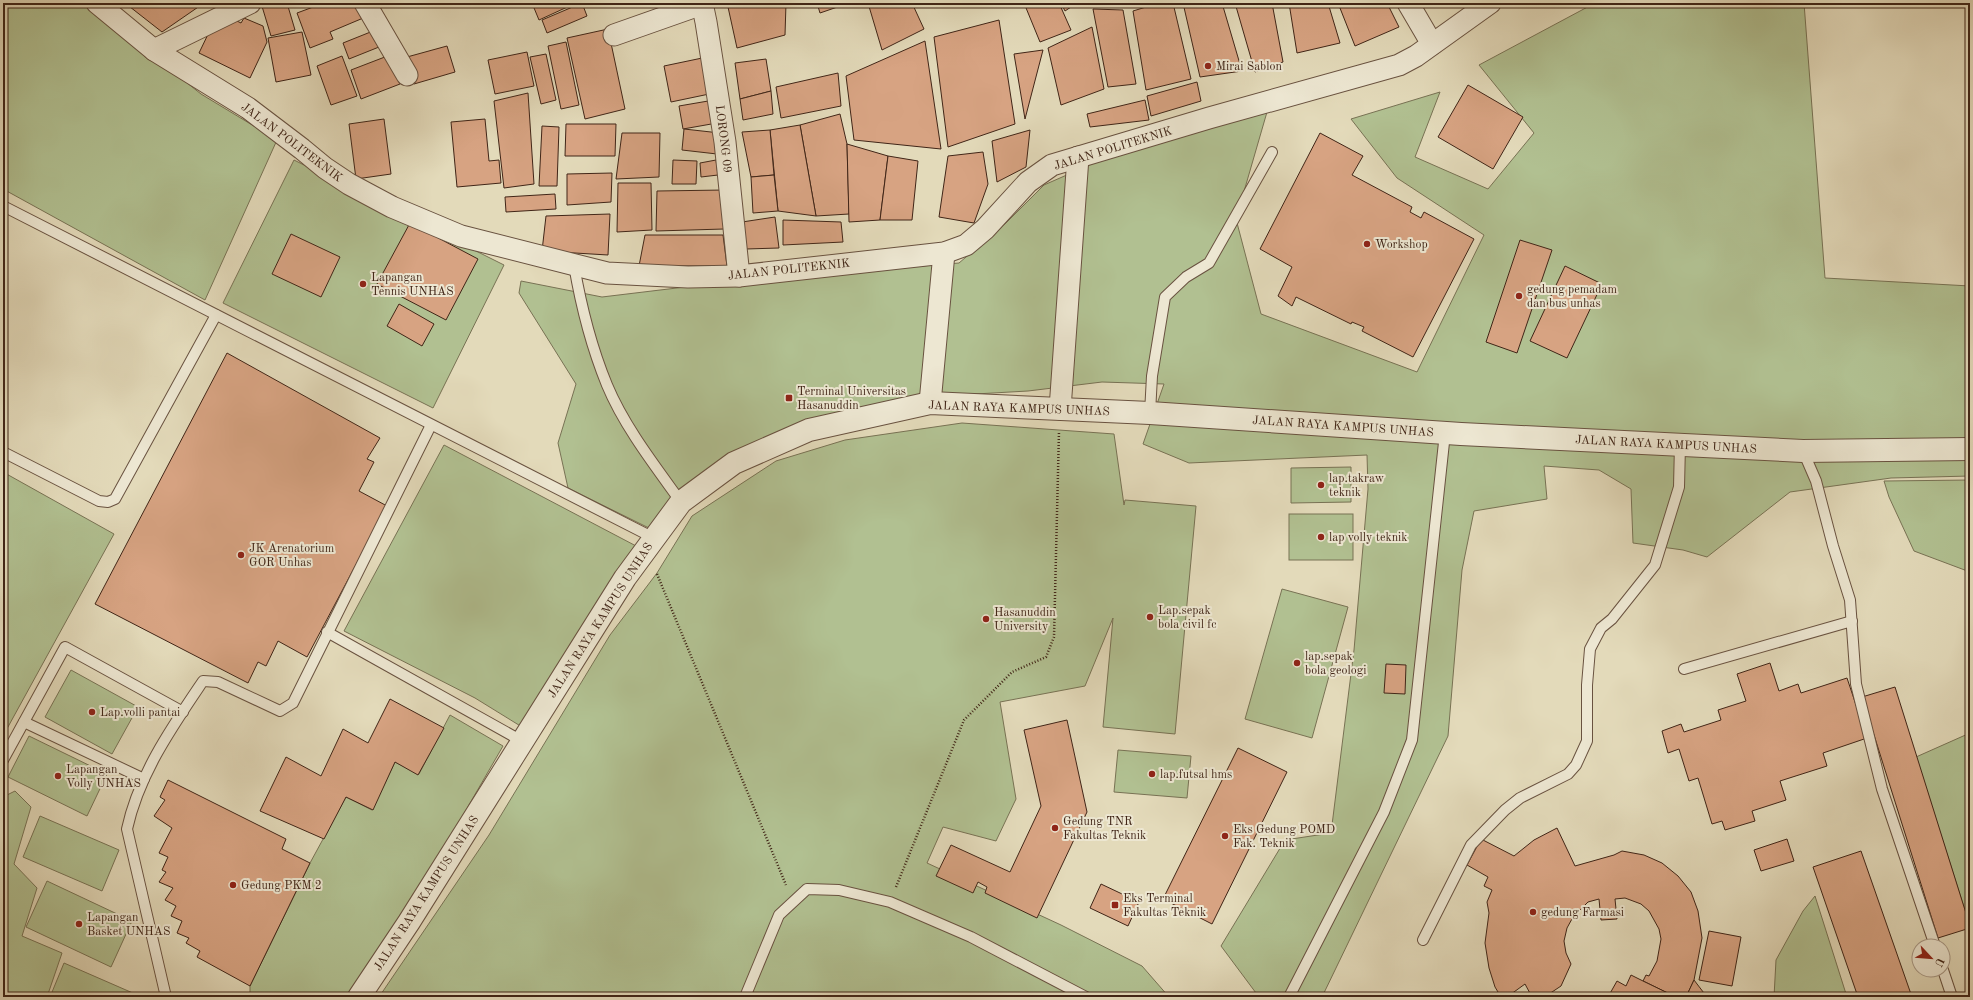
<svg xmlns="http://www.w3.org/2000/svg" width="1973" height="1000" font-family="'Old Standard TT',serif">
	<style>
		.green { fill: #b1c091; stroke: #787254 }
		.building { fill: #d7a382; stroke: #402517 }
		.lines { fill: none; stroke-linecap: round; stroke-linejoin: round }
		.service-casing { stroke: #695240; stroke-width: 12 }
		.minor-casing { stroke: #695240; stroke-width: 23 }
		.tertiary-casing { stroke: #695240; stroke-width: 24 }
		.path { stroke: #402517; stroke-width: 2.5; stroke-dasharray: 1 2; stroke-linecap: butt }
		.service { stroke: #ede7d2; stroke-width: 10 }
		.minor { stroke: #ede7d2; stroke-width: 21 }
		.tertiary { stroke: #ede7d2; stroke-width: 22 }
		.poi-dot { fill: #8f2418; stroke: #ede7d2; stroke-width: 1.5 }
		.labels { text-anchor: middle; stroke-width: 4; stroke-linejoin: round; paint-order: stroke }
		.poi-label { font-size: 12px; fill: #402517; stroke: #ede7d2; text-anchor: start }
		.street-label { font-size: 12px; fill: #402517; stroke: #ede7d2 }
	</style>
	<rect width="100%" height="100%" fill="#e3daba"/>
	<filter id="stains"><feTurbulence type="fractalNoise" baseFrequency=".005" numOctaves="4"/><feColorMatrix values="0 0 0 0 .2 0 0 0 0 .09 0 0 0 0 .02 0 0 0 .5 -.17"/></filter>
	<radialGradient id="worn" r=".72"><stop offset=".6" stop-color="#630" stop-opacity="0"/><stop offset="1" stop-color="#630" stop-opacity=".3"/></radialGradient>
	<!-- green -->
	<g class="green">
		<polygon points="3,3 87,3 201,94 277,140 205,300 3,189"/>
		<polygon points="1595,3 1804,3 1825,278 1970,286 1970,476 1891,478 1790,492 1707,557 1683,550 1633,543 1631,489 1599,470 1544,466 1547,499 1474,511 1462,570 1448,736 1322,997 1254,997 1256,993 1221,946 1285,840 1331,833 1354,650 1368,489 1367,455 1189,463 1143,444 1164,384 1102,382 1028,391 923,397 752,449 653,530 568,488 558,443 576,384 519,293 521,281 602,297 735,281 959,263 1006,223 1044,185 1119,152 1267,112 1236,219 1261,314 1417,372 1484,235 1397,178 1351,119 1440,92 1415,157 1488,189 1534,133 1479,65"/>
		<polygon points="294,160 504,265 433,408 223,303"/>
		<polygon points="962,423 1114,434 1124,505 1125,500 1196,506 1175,734 1103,727 1113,618 1085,686 1000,702 1016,799 996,841 943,827 927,863 1061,925 1142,966 1169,997 838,997 833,994 831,997 379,997 489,835 610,635 657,573 692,516 776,461 845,440"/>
		<polygon points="444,445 638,547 522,727 475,698 344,631"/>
		<polygon points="1351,467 1351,502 1291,503 1291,468"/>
		<polygon points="3,472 114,534 3,736"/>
		<polygon points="1970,480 1970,572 1914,551 1889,497 1884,481"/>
		<rect x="1289" y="514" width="64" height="46"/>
		<polygon points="1282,589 1348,607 1312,738 1245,719"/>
		<polygon points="71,670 138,707 112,754 45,717"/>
		<polygon points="450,715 503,746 436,862 347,997 250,997 250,986 310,863 346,797 372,810 395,762 419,774"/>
		<polygon points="1970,733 1970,926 1916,757"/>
		<polygon points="29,736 107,774 87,816 8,777"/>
		<polygon points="1118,750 1191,756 1187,798 1114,792"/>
		<polygon points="15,791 31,807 14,864 37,888 22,936 62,953 47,997 3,997 3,797"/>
		<polygon points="40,816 119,850 102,891 23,857"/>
		<polygon points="47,881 132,921 111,967 26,927"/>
		<polygon points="1815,896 1847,997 1774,997 1776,960 1803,911"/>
		<polygon points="64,963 142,997 50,997"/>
	</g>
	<!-- building -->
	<g class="building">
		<polygon points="125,3 204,3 162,32"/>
		<polygon points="261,3 287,3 295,30 271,36"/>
		<polygon points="324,3 360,3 368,16 330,32 333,39 310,48 297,13"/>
		<polygon points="532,3 576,3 539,20"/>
		<polygon points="582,3 587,16 547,33 542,20"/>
		<polygon points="761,3 786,3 785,35 737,48 728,7"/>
		<polygon points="817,3 849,3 820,13"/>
		<polygon points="868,3 912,3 924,29 882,50"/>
		<polygon points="1024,3 1059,3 1071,30 1040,42"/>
		<polygon points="1061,3 1077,3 1065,11"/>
		<polygon points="1159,3 1173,3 1191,79 1146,90 1133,11"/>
		<polygon points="1183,3 1222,3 1242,71 1200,77"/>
		<polygon points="1235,3 1272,3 1283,62 1255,72"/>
		<polygon points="1289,3 1328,3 1340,43 1297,53"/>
		<polygon points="1338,3 1387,3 1399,27 1355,46"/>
		<polygon points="1093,9 1123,10 1136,84 1108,87"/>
		<polygon points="229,17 241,23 244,18 263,26 267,42 250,78 199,53 212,26"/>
		<polygon points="999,20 1015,124 948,147 934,37"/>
		<polygon points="1092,27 1104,89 1061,105 1048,48"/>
		<polygon points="378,29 384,45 349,59 343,43"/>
		<polygon points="608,29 625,109 585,119 567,38"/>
		<polygon points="302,32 311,75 276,82 268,38"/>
		<polygon points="925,41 941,149 854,140 846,76"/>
		<polygon points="566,42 579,105 561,109 548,46"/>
		<polygon points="447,46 455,72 414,84 407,57"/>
		<polygon points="1043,50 1025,119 1014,54"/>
		<polygon points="527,52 534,86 495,94 488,60"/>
		<polygon points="546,54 556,100 541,104 530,57"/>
		<polygon points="390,55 400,84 361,99 351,70"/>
		<polygon points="342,56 357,96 331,105 317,66"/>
		<polygon points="707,57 714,93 671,102 664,66"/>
		<polygon points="766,59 771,91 740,99 735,63"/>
		<polygon points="838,73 841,106 781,118 776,87"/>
		<polygon points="1197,82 1201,101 1151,116 1147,96"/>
		<polygon points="1468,85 1523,117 1493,169 1438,137"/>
		<polygon points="771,91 773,114 743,120 740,99"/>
		<polygon points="528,93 534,184 504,188 494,101"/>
		<polygon points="714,100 717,123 683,129 679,106"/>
		<polygon points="1145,100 1149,120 1090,127 1087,114"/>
		<polygon points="840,114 847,144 849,214 816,216 800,125"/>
		<polygon points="384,119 391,174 356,179 349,124"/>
		<polygon points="485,119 489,161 499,160 501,183 457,187 451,122"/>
		<polygon points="566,124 616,124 615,156 565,156"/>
		<polygon points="800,125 816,216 778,211 770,130"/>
		<polygon points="542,126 559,127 557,186 539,186"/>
		<polygon points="684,129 720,133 717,154 682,150"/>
		<polygon points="770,130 774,175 751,177 742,132"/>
		<polygon points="1030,130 1026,167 997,182 992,141"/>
		<polygon points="622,133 660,133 659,177 616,179"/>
		<polygon points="1320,133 1363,156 1352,175 1412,207 1410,212 1421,218 1424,212 1474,239 1413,357 1362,331 1364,327 1352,322 1351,324 1296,297 1292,306 1278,296 1292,267 1260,249"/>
		<polygon points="847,144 888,156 880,220 849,222"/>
		<polygon points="983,152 988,184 974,223 939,217 948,156"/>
		<polygon points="888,156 918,161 912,220 880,220"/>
		<polygon points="673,160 697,161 696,184 672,184"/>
		<polygon points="716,160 718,175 701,177 700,163"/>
		<polygon points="612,173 611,202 567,205 567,174"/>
		<polygon points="774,175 778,211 753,213 751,177"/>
		<polygon points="618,183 651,183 652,230 617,232"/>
		<polygon points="724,190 724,229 656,231 657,191"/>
		<polygon points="555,194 556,209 506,212 505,197"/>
		<polygon points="610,214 608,255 542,251 546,216"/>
		<polygon points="775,217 779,248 746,249 742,222"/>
		<polygon points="783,220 841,222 843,242 783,245"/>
		<polygon points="410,223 478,259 446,320 377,284"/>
		<polygon points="291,234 340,257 321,297 272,274"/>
		<polygon points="645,235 723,235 727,266 639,266"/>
		<polygon points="1520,240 1552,250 1517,353 1486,342"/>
		<polygon points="1565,266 1602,284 1567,358 1530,341"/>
		<polygon points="399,304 434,324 422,346 387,326"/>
		<polygon points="227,353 380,438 367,459 374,462 359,491 387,506 307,657 278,641 266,666 258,662 248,683 95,604"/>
		<polygon points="1770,663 1779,691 1798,684 1801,693 1847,678 1867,738 1823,753 1827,766 1780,781 1786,800 1752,811 1755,821 1725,830 1722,821 1712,824 1698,778 1689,781 1679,749 1668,753 1662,731 1681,724 1684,732 1721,720 1718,710 1746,701 1737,674"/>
		<polygon points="1386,664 1406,665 1405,694 1384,693"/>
		<polygon points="1895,687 1970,926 1970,928 1938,938 1862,697"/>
		<polygon points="390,699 444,728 418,775 395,762 373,810 346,797 324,839 260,811 286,757 321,776 343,729 368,743"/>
		<polygon points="1067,720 1087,812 1037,918 985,893 987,887 978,882 973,893 936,876 951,845 1010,872 1041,806 1024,730"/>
		<polygon points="1238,748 1287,772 1212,924 1163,899"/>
		<polygon points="168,780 286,839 282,849 310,863 250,986 197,957 200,951 186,943 189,938 177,933 182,921 171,916 176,906 165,900 173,888 159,882 166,872 162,870 168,857 159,853 172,828 154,816 165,800 160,797"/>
		<polygon points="1557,828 1575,866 1614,855 1622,851 1644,855 1662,863 1678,876 1691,892 1698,911 1702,938 1694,980 1686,997 1676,997 1643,981 1646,975 1649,976 1657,961 1661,939 1659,929 1649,911 1641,904 1625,898 1615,899 1617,919 1601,920 1599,899 1588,902 1573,917 1567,928 1564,941 1566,953 1571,964 1561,986 1546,996 1547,997 1532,997 1525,984 1507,997 1501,997 1495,987 1489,968 1485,943 1489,913 1487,902 1492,890 1484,886 1488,877 1467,865 1481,839 1514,856 1534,840"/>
		<polygon points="1787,839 1794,861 1761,871 1754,850"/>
		<polygon points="1861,851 1912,997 1858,997 1813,867"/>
		<polygon points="1101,884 1139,902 1128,926 1090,908"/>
		<polygon points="1709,931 1741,937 1732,986 1699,980"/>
		<polygon points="1631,975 1643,981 1676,997 1608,997 1617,981 1626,986"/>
		<polygon points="1694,980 1707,997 1686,997"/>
	</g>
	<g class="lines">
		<!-- service casing -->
		<g class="service-casing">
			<g id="service">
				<polyline points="3,206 654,538"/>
				<path d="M574 265C581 306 591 346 607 385 624 426 655 466 681 502"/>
				<polyline points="1150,413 1152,376 1165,297 1186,277 1209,263 1272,152"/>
				<polyline points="1803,451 1816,481 1833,546 1850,600 1856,684 1882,789 1935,946"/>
				<polyline points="3,452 99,501 108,502 115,499 216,315"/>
				<polyline points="327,632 522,741"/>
				<polyline points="1684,669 1852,621"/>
				<polyline points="24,722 144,779"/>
				<polyline points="3,760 65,647 183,712"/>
				<polyline points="1423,940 1471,845 1505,810 1520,798 1568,774 1576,765 1587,741 1587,685 1590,649 1601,628 1612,619 1655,565 1679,487 1680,444"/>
				<polyline points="1943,970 1952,997"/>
				<path d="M166 997 127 829C139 774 172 727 203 681L218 682 280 711 293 703 431 425"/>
				<polyline points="745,997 779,915 807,889 839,890 890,902 971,937 1086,997"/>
				<polyline points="1289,997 1384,812 1412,740 1445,433"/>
			</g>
		</g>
		<!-- minor casing -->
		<g class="minor-casing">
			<g id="minor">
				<polyline points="97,3 154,50 248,108 302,149 325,168 349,184 392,207 461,236 607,273 688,277 739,276 944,253 966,245 985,229 1028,182 1052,165 1209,118 1399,65 1416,56 1490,3"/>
				<polyline points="365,3 407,75"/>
				<polyline points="702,3 706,22 725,142 739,276"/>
				<polyline points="1408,3 1432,44"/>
				<polyline points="614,35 702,4"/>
				<polyline points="154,50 250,3"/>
				<polyline points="930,403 944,253"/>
				<polyline points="1060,409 1078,157"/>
			</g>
		</g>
		<!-- tertiary casing -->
		<g class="tertiary-casing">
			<polyline id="tertiary" points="359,997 409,922 625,578 681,502 734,463 809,430 930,403 1150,413 1461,434 1803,451 1970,449"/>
		</g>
		<!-- path -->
		<g class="path">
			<polyline points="657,574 786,885"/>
			<polyline points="896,887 964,720 1012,672 1046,657 1054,637 1059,431"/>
		</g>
		<!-- service -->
		<use href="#service" class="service"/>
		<!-- minor -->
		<use href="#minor" class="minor"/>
		<!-- tertiary -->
		<use href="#tertiary" class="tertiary"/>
	</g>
	<!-- markers -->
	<g class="poi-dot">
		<circle cx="1208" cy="66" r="4"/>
		<circle cx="1367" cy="244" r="4"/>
		<circle cx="363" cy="284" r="4"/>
		<circle cx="1519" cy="296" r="4"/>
		<rect x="785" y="394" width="8" height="8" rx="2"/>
		<circle cx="1321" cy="485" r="4"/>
		<circle cx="1321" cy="537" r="4"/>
		<circle cx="241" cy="555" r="4"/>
		<circle cx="1150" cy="617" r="4"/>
		<circle cx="986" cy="619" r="4"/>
		<circle cx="1297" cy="663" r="4"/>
		<circle cx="92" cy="712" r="4"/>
		<circle cx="1152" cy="774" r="4"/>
		<circle cx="58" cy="776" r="4"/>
		<circle cx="1055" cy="828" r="4"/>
		<circle cx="1225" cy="836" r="4"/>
		<circle cx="233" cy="885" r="4"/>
		<rect x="1111" y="901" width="8" height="8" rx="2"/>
		<circle cx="1533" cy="912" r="4"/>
		<circle cx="79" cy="924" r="4"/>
	</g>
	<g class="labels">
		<!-- poi labels -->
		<g class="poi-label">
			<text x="1216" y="70">Mirai Sablon</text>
			<text x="1375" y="248">Workshop</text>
			<text x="371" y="281">Lapangan<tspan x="371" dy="14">Tennis UNHAS</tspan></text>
			<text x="1527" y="293">gedung pemadam<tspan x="1527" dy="14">dan bus unhas</tspan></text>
			<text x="797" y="395">Terminal Universitas<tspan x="797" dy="14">Hasanuddin</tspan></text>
			<text x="1329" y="482">lap.takraw<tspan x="1329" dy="14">teknik</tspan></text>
			<text x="1329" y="541">lap volly teknik</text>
			<text x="249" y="552">JK Arenatorium<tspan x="249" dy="14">GOR Unhas</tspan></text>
			<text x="1158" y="614">Lap.sepak<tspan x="1158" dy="14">bola civil fc</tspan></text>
			<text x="994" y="616">Hasanuddin<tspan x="994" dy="14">University</tspan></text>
			<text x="1305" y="660">lap.sepak<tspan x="1305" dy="14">bola geologi</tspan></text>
			<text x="100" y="716">Lap.volli pantai</text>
			<text x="66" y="773">Lapangan<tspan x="66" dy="14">Volly UNHAS</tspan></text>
			<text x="1160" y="778">lap.futsal hms</text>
			<text x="1063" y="825">Gedung TNR<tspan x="1063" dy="14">Fakultas Teknik</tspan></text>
			<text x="1233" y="833">Eks Gedung POMD<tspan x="1233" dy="14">Fak. Teknik</tspan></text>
			<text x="241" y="889">Gedung PKM 2</text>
			<text x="1123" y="902">Eks Terminal<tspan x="1123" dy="14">Fakultas Teknik</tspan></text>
			<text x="1541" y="916">gedung Farmasi</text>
			<text x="87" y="921">Lapangan<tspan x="87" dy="14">Basket UNHAS</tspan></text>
		</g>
		<!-- street labels -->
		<g class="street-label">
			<text transform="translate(724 139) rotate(83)" y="4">LORONG 09</text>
			<text transform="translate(292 142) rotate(37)" y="4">JALAN POLITEKNIK</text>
			<text transform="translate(1113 148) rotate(-17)" y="4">JALAN POLITEKNIK</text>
			<text transform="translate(789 269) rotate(-6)" y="4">JALAN POLITEKNIK</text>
			<text transform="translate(1019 408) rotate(2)" y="4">JALAN RAYA KAMPUS UNHAS</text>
			<text transform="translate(1343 426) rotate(4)" y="4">JALAN RAYA KAMPUS UNHAS</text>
			<text transform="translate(1666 444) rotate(3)" y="4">JALAN RAYA KAMPUS UNHAS</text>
			<text transform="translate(600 620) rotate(-57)" y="4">JALAN RAYA KAMPUS UNHAS</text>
			<text transform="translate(426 893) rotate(-57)" y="4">JALAN RAYA KAMPUS UNHAS</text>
		</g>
	</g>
	<!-- margin -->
	<rect width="1973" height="1000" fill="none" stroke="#e3daba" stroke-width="16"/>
	<rect x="4" y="4" width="1965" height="992" fill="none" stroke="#402517" stroke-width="2"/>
	<rect x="8" y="8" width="1957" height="984" fill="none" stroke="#402517"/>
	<!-- north arrow -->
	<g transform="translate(1931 958) rotate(116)"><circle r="19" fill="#ede7d2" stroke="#a89987"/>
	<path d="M0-3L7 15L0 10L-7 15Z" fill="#8f2418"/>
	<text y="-6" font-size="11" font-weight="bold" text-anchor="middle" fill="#402517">U</text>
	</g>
	<rect width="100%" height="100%" filter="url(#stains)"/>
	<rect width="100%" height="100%" fill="url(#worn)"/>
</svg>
